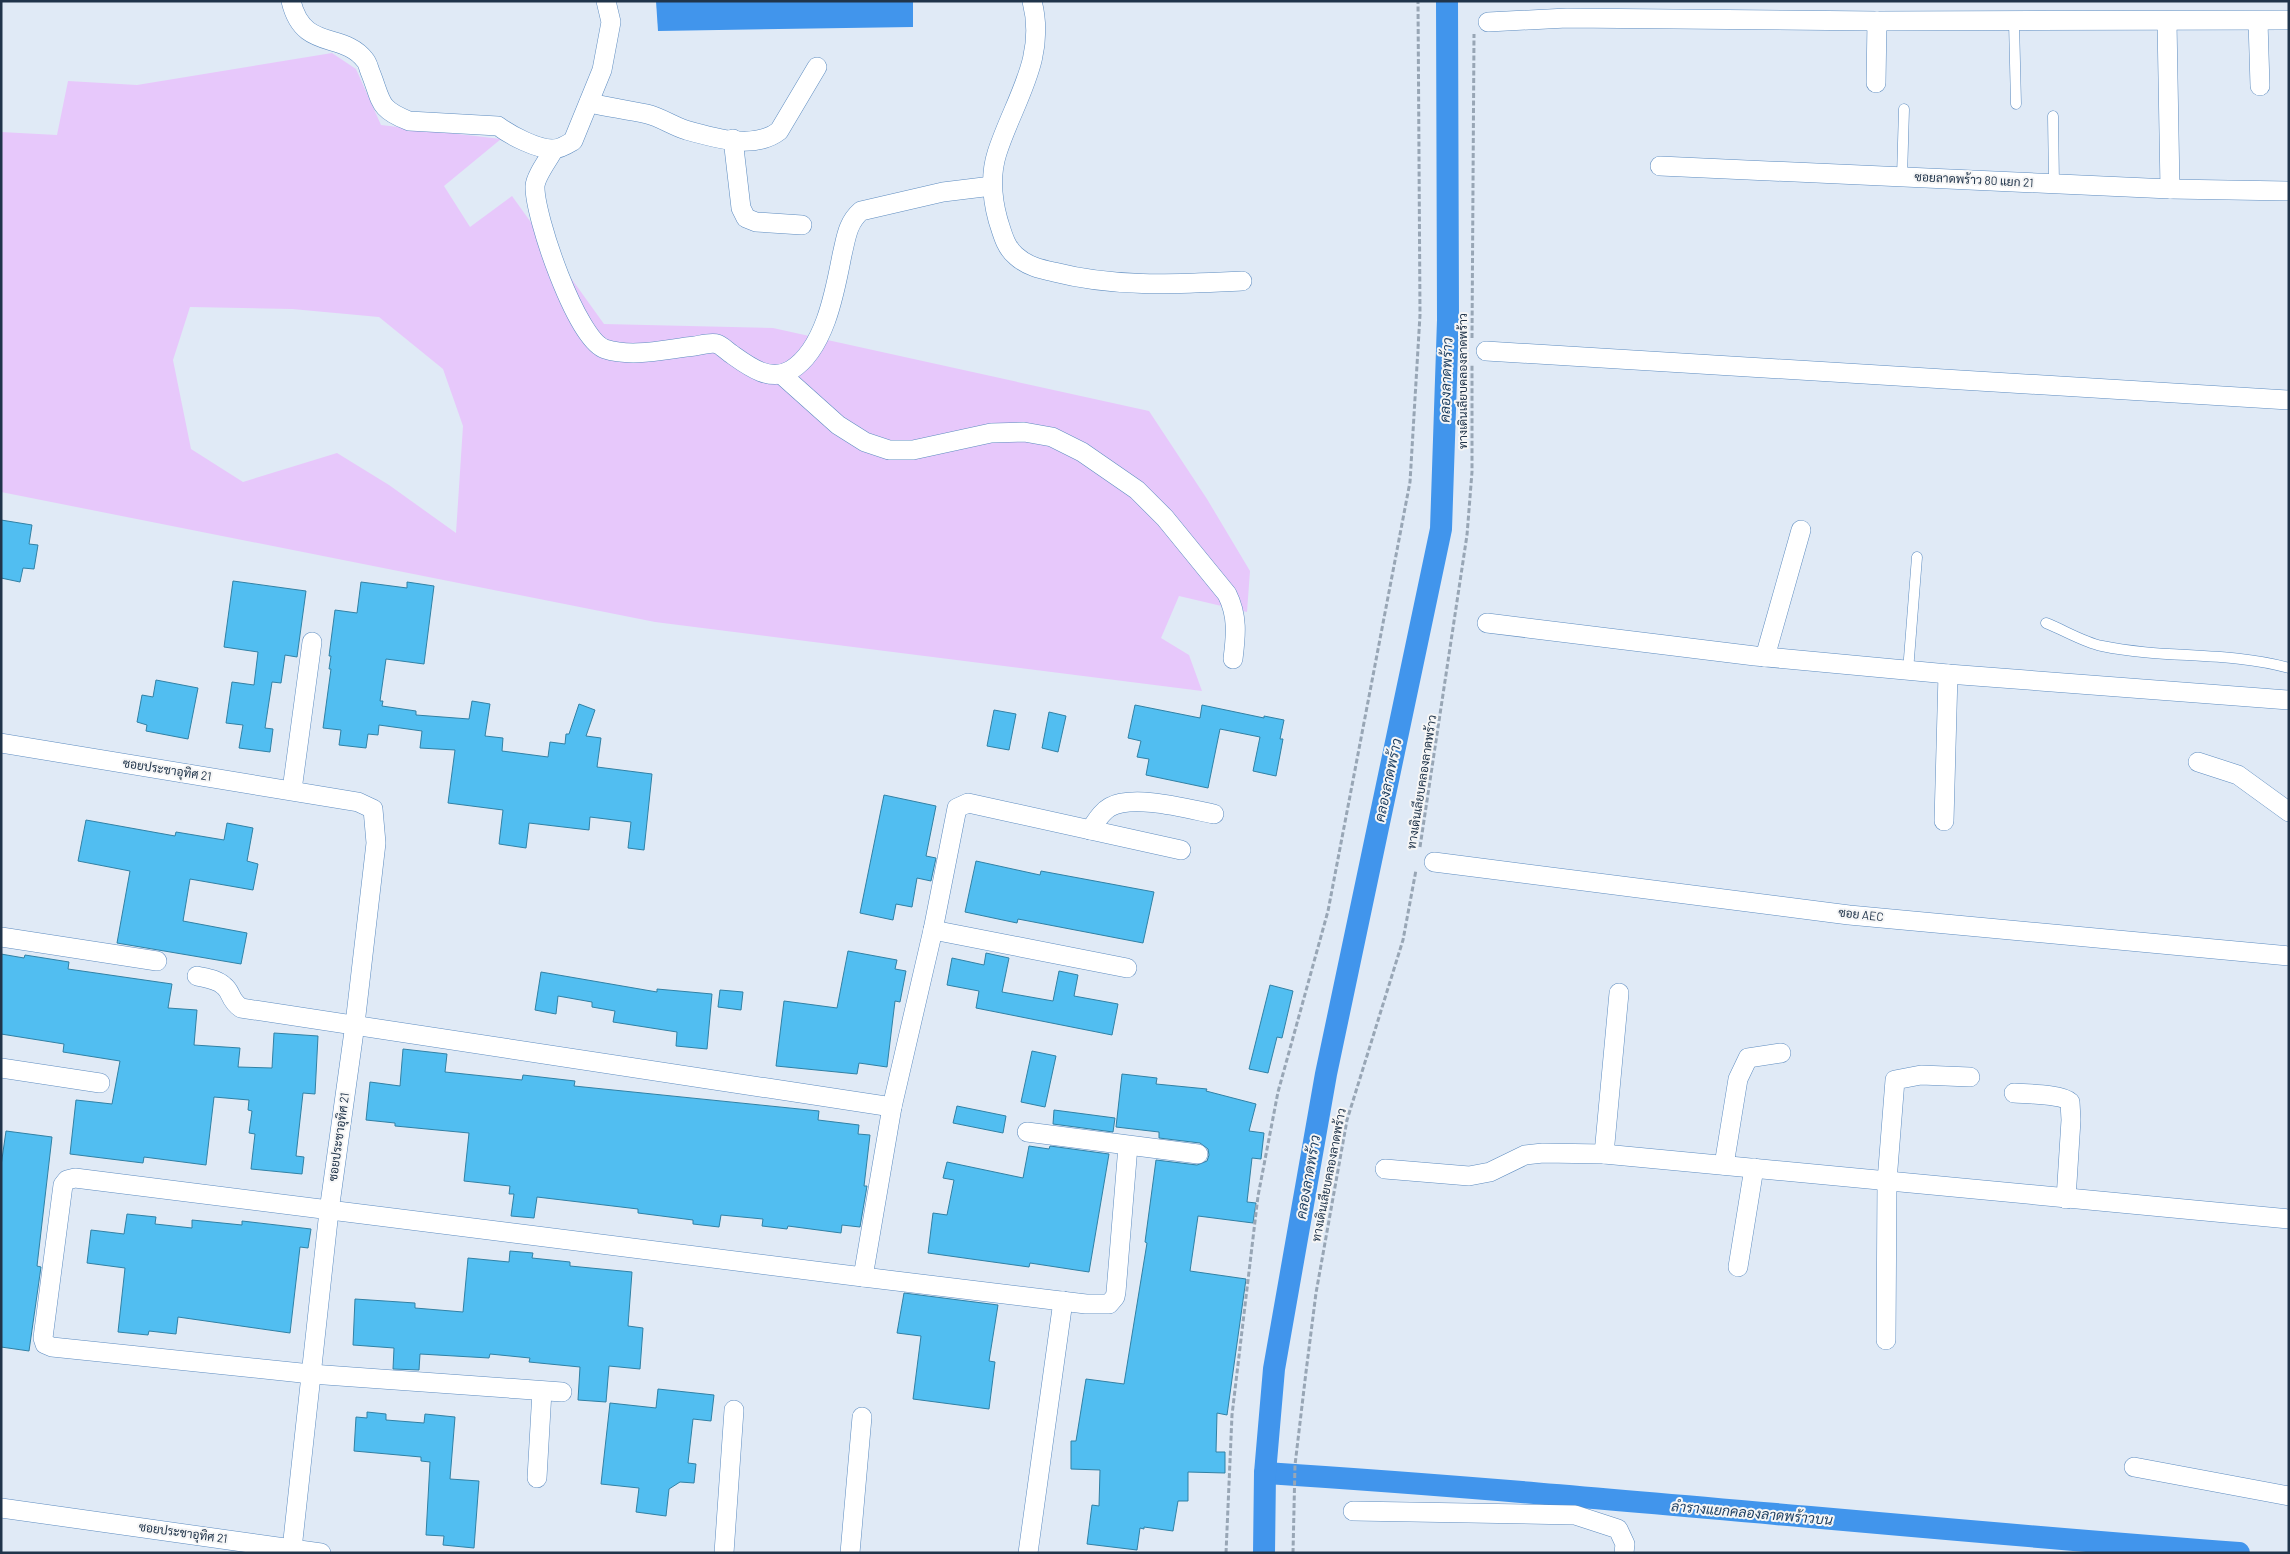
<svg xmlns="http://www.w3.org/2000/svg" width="2290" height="1554" font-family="Barlow,Sarabun,sans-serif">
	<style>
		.green { fill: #e7c8fb; fill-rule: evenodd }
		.water { fill: #4195ec }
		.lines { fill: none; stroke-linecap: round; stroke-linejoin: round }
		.canal { stroke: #4195ec; stroke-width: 22 }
		.building { fill: #51bef1; stroke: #3181a5 }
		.lane-casing { stroke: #5d8cc0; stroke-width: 11 }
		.street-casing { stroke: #5d8cc0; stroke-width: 20 }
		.path { stroke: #98a6b5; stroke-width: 3; stroke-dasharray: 5 2.5; stroke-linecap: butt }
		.lane { stroke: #fff; stroke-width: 10 }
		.street { stroke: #fff; stroke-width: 19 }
		.labels { text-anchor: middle; stroke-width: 4; stroke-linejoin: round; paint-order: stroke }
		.street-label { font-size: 12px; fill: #20344a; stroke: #f6f6f6 }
		.water-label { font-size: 14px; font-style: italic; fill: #1a3c5f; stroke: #f6f6f6 }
	</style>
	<rect width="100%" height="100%" fill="#e0eaf6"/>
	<!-- green -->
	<path class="green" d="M332 53 356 69 381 125 501 139 444 186 470 227 512 196 604 324 773 328 1149 411 1207 499 1250 571 1247 612 1179 596 1161 638 1189 655 1202 691 655 622 1 492V132L57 135 68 81 137 85ZM190 307 292 309 379 317 443 369 463 426 456 533 389 485 337 453 243 482 191 449 173 360Z"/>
	<!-- water -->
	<polygon class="water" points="656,1 913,1 913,27 658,31"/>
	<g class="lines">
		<!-- canal -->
		<g class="canal">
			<path d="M1265 1473C1590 1494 1914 1529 2239 1553"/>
			<polyline points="1264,1553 1265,1473 1274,1369 1326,1074 1441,529 1448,320 1447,1"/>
		</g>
	</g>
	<!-- building -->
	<g class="building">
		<polygon points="1,520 32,525 29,544 38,545 34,569 23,568 20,582 1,578"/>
		<polygon points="233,581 306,591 297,657 285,655 281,683 272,682 265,728 273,729 270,752 239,748 243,725 226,723 232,682 254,685 258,652 224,647"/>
		<polygon points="361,582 407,588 407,582 434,586 424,664 386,659 380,701 383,701 382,706 416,711 416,715 469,719 472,701 490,704 485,736 503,738 502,751 548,757 550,742 565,744 566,734 569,734 579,704 595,710 586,736 601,738 597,767 652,774 644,850 628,848 631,822 590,817 589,830 529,823 526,848 499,844 503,810 448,803 455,750 420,748 422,731 379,725 378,735 368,734 366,748 339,745 341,730 323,728 331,669 329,669 331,656 329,656 335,610 357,613"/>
		<polygon points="156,680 198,688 188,739 146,731 147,725 137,722 142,695 153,697"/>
		<polygon points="1135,705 1200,718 1202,705 1264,718 1264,716 1284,720 1280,739 1283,739 1276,776 1253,771 1260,737 1220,729 1208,788 1146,775 1149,759 1137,757 1141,741 1128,738"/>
		<polygon points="994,710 1016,714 1009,750 987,746"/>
		<polygon points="1049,712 1066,716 1058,752 1042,748"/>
		<polygon points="884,795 936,806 926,856 936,858 931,881 917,878 912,907 896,904 893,920 860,913"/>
		<polygon points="86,820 175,836 176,832 224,840 227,823 253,828 247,861 258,864 253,890 190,879 183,921 247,933 241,964 117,943 130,871 78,861"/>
		<polygon points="976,861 1040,875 1041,871 1154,892 1143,943 1018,919 1017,923 965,912"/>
		<polygon points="848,951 897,960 895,969 906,971 900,1002 895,1001 887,1067 859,1063 857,1074 776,1066 784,1001 837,1008"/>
		<polygon points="986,953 1009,958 1002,992 1053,1001 1059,971 1078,975 1074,996 1118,1004 1112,1035 976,1008 979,991 947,985 952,958 984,965"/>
		<polygon points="1,954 24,958 25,955 69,962 68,969 172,984 168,1008 197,1010 194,1045 240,1048 238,1067 272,1068 274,1033 318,1036 315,1094 303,1093 296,1156 304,1157 302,1174 251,1169 255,1134 249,1133 252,1111 248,1110 249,1100 214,1097 206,1165 144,1157 143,1163 70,1154 76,1100 112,1104 120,1061 63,1052 64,1044 1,1034"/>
		<polygon points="541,972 657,992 657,989 712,994 707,1049 676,1046 677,1032 613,1022 615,1011 592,1007 592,1002 558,996 556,1014 535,1010"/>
		<polygon points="1270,985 1293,991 1282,1038 1277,1037 1268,1073 1249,1069"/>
		<polygon points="720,990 743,992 741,1010 718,1007"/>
		<polygon points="403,1049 447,1054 445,1072 522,1080 523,1075 575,1081 574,1086 819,1111 818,1120 859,1125 858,1134 870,1135 864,1186 867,1186 860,1227 842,1225 841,1233 788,1226 787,1229 762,1226 763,1219 721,1215 719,1227 693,1224 693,1220 638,1213 638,1209 537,1197 534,1218 511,1216 514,1194 509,1194 510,1186 464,1181 469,1133 395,1126 395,1123 366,1120 370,1082 400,1086"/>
		<polygon points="1032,1051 1056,1056 1045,1107 1021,1102"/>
		<polygon points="1122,1074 1157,1078 1156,1084 1207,1089 1206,1091 1256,1104 1249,1131 1264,1133 1261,1159 1252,1158 1247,1202 1256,1203 1253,1223 1198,1216 1190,1271 1246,1279 1227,1415 1217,1413 1216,1452 1225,1452 1225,1473 1188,1472 1188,1501 1178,1501 1173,1531 1144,1527 1144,1529 1140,1528 1137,1550 1087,1544 1092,1505 1099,1506 1100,1470 1071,1469 1071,1441 1076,1441 1086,1379 1124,1384 1147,1243 1145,1242 1156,1160 1197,1165 1207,1161 1209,1155 1208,1149 1200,1143 1159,1138 1159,1132 1116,1127"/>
		<polygon points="957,1106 1006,1116 1003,1133 953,1123"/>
		<polygon points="1054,1110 1115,1118 1113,1132 1053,1124"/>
		<polygon points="6,1131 52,1137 37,1266 41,1267 29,1351 1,1347 1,1166"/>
		<polygon points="1029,1146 1049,1149 1050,1146 1109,1154 1089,1272 1030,1263 1029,1267 928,1253 933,1213 947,1215 954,1180 943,1178 947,1162 1023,1178"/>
		<polygon points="127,1214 156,1217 155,1224 192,1228 192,1220 242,1225 242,1221 311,1229 308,1248 300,1247 290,1333 178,1317 176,1334 149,1331 148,1335 118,1332 125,1268 87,1263 91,1230 124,1234"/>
		<polygon points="510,1251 533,1253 532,1258 570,1262 570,1266 632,1272 628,1326 643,1328 640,1369 609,1366 606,1402 578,1400 580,1367 529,1362 530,1358 490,1354 489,1358 420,1354 419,1370 393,1369 394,1348 353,1345 355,1299 415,1303 415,1308 463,1312 468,1258 509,1262"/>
		<polygon points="904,1293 998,1305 989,1361 995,1362 989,1409 913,1399 921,1336 897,1333"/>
		<polygon points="658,1389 714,1395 711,1421 693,1419 688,1463 696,1464 694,1483 680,1482 669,1489 666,1516 636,1512 639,1488 601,1484 610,1403 656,1408"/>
		<polygon points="367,1412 386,1414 386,1420 424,1423 425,1414 455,1417 450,1479 479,1481 474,1548 443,1545 444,1536 426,1535 430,1462 421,1461 421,1457 354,1451 356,1417 367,1418"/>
	</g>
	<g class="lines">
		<!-- lane casing -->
		<g class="lane-casing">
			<g id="lane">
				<polyline points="2014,22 2016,104"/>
				<polyline points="2053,116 2054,184"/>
				<polyline points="1902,177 1904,109"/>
				<path d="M2046 623C2064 630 2083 642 2102 646 2164 659 2228 651 2289 668"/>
				<polyline points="1908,671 1917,557"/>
			</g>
		</g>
		<!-- street casing -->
		<g class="street-casing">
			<g id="street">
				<path d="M291 1C303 52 343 31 365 60 368 63 369 70 371 74 382 102 378 109 409 121L498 126C510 135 538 150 554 149 560 149 568 144 573 141L602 70 611 22 606 1"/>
				<path d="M1032 1C1047 59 1014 100 997 153 990 175 992 198 998 220 1002 232 1005 247 1016 256 1027 266 1040 269 1054 272 1116 288 1178 284 1242 281"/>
				<polyline points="2258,21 2260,86"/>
				<polyline points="1488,22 1567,18 1877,21 2289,20"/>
				<polyline points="2167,22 2170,189"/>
				<polyline points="1876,83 1877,21"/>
				<path d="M589 103C608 107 628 110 647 114 660 117 673 126 686 130 714 138 755 150 779 131L817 67"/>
				<polyline points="733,139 741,208 746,218 756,222 802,225"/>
				<path d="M554 149C549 159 536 175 535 186 534 216 577 340 605 349 633 358 666 349 695 346 701 345 712 342 717 344 721 345 726 350 730 353 747 365 769 383 791 370 825 349 835 291 842 255 846 239 847 223 861 211L943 192 992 186"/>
				<polyline points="1660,166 2170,189 2289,191"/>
				<polyline points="1486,351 2289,400"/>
				<path d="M781 374 838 425 865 442 889 450H913L991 433 1024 432 1052 437 1082 452 1137 490 1165 518 1227 594C1238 616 1236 635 1233 659"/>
				<polyline points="1487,623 1755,656 1948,674 2289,700"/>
				<polyline points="1765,657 1801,530"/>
				<polyline points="1,743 358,802 373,809 376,843 355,1024 329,1211 292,1549 1,1508"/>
				<polyline points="2198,762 2238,775 2289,812"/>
				<polyline points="292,790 312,642"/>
				<polyline points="1944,821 1948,674"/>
				<path d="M1090 830C1096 822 1101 812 1110 807 1134 794 1188 809 1214 814"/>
				<polyline points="1434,862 1849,915 2289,956"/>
				<polyline points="933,930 1127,968"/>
				<polyline points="1,937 157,961"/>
				<path d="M197 976C206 978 217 979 224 986 232 992 229 1000 241 1008L892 1107"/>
				<polyline points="1,1068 100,1083"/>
				<path d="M2014 1093C2027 1094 2062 1094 2070 1102L2071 1120 2066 1199"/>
				<polyline points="1027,1132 1198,1154"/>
				<polyline points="1604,1154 1619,993"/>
				<polyline points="1724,1165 1738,1079 1748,1058 1781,1053"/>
				<polyline points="1385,1169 1469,1176 1490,1172 1525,1155 1543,1153 1604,1154 2289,1219"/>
				<polyline points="1738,1267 1754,1168"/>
				<polyline points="863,1277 1086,1304 1109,1304 1115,1297 1116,1292 1128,1146"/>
				<polyline points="1886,1340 1887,1181 1895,1080 1921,1075 1970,1077"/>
				<polyline points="562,1392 311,1374 52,1347 45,1344 43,1338 63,1185 67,1180 75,1178 863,1277 892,1107 933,930 957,808 968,803 1181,850"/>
				<polyline points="2134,1467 2289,1496"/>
				<polyline points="537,1478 542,1391"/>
				<polyline points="1353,1511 1575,1515 1618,1529 1625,1544 1624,1553"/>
				<polyline points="292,1549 321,1553"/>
				<polyline points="724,1553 734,1410"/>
				<polyline points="850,1553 862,1417"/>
				<polyline points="1028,1553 1063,1301"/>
			</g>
		</g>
		<!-- path -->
		<g class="path">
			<polyline points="1472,338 1474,34"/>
			<polyline points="1420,847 1467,535 1472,472 1472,364"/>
			<polyline points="1226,1553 1232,1415 1258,1196 1278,1092 1328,911 1410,482 1420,315 1418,1"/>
			<polyline points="1293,1553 1295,1465 1306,1372 1316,1293 1347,1120 1403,940 1416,870"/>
		</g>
		<!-- lane -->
		<use href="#lane" class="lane"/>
		<!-- street -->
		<use href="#street" class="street"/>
	</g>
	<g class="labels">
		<!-- street labels -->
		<g class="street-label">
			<text transform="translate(1974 180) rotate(3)" y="4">ซอยลาดพร้าว 80 แยก 21</text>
			<text transform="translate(1463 381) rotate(-90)" y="4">ทางเดินเลียบคลองลาดพร้าว</text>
			<text transform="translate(167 770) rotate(9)" y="4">ซอยประชาอุทิศ 21</text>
			<text transform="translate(1422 782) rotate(-81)" y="4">ทางเดินเลียบคลองลาดพร้าว</text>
			<text transform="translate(1861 915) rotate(6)" y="4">ซอย AEC</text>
			<text transform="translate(339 1137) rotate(-82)" y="4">ซอยประชาอุทิศ 21</text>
			<text transform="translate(1329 1175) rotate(-79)" y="4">ทางเดินเลียบคลองลาดพร้าว</text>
			<text transform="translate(183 1533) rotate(8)" y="4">ซอยประชาอุทิศ 21</text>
		</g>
		<!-- water labels -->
		<g class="water-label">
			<text transform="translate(1446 380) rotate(-88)" y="5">คลองลาดพร้าว</text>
			<text transform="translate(1388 780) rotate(-78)" y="5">คลองลาดพร้าว</text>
			<text transform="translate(1308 1177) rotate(-80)" y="5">คลองลาดพร้าว</text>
			<text transform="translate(1752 1513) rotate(5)" y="5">ลำรางแยกคลองลาดพร้าวบน</text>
		</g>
	</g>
	<!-- border -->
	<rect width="2290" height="1554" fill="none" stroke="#20344a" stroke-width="5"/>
</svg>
